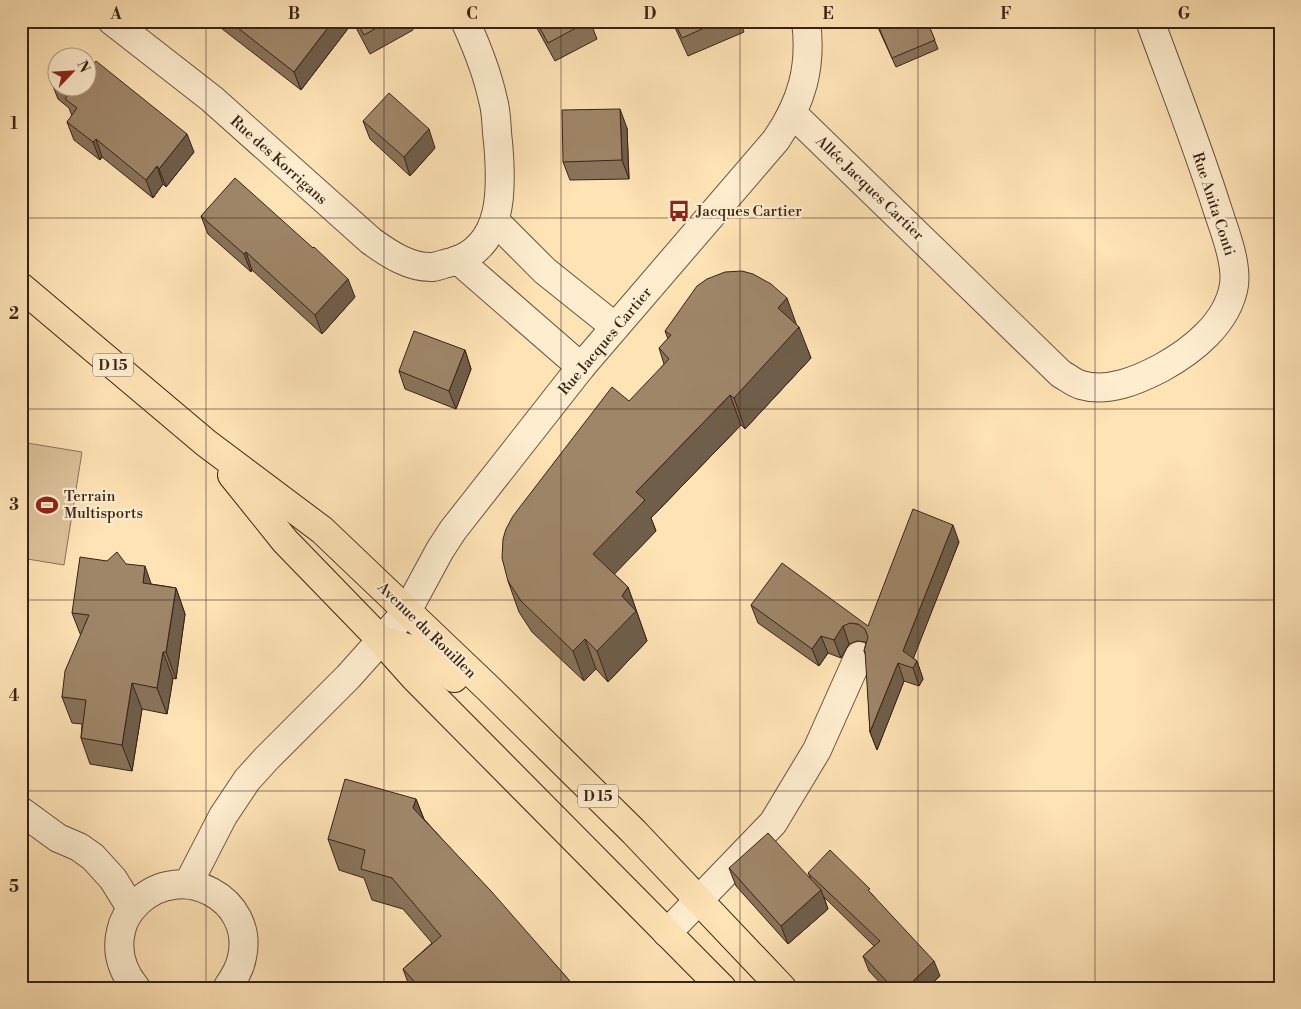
<svg xmlns="http://www.w3.org/2000/svg" width="1301" height="1009" font-family="'Libre Bodoni',serif">
	<style>
		.green { fill: #ddc29a; stroke: #8b7258 }
		.lines { fill: none; stroke-linecap: round; stroke-linejoin: round }
		.minor-casing { stroke: #6a523e; stroke-width: 30 }
		.major-casing { stroke: #392217; stroke-width: 30 }
		.minor { stroke: #feedcf; stroke-width: 28 }
		.major { stroke: #fee3b5; stroke-width: 28 }
		.wall { fill: #89735a; stroke: #392217 }
		.shaded-wall { fill: #6f5e4a; stroke: #392217 }
		.building { fill: #9f8669; stroke: #392217 }
		.grid { fill: none; stroke: #392217; stroke-width: 1; stroke-opacity: 0.55 }
		.labels { text-anchor: middle; stroke-width: 4.5; stroke-linejoin: round; paint-order: stroke }
		.shield { fill: #feedcf; stroke: #745f4e; stroke-width: 1 }
		.shield-label { font-size: 14px; font-weight: bold; fill: #392217 }
		.street-label { font-size: 15px; fill: #392217; stroke: #feedcf }
		.poi-label { font-size: 15px; fill: #392217; stroke: #feedcf; text-anchor: start }
		.neatline { fill: none; stroke: #392217; stroke-width: 2 }
		.grid-label { font-size: 16px; text-anchor: middle; font-weight: bold; fill: #392217 }
	</style>
	<rect width="100%" height="100%" fill="#fee3b5"/>
	<filter id="stains"><feTurbulence type="fractalNoise" baseFrequency=".004" numOctaves="4"/><feColorMatrix values="0 0 0 0 .2 0 0 0 0 .09 0 0 0 0 .02 0 0 0 .5 -.17"/></filter>
	<radialGradient id="worn" r=".72"><stop offset=".6" stop-color="#630" stop-opacity="0"/><stop offset="1" stop-color="#630" stop-opacity=".3"/></radialGradient>
	<!-- green -->
	<polygon class="green" points="21,442 82,452 64,565 21,558"/>
	<g class="lines">
		<!-- minor casing -->
		<g class="minor-casing">
			<g id="minor">
				<path d="M112 21 212 99 371 241C389 254 410 268 433 267 439 266 446 263 452 262 505 247 502 186 498 142 496 128 497 113 493 100 487 72 477 47 465 21"/>
				<path d="M792 113 1061 374C1067 377 1074 383 1081 385 1108 393 1138 380 1161 368 1192 351 1228 323 1234 285 1237 263 1225 232 1218 211 1198 147 1173 84 1150 21"/>
				<polyline points="495,221 545,271 615,327"/>
				<polyline points="458,260 581,367"/>
				<polyline points="21,811 58,838 79,847 93,857 113,879 131,908"/>
				<path d="M188 884 223 816 247 780 266 759 348 677 407 611 440 550 453 530 581 367 776 140C802 102 812 67 806 21"/>
				<polyline points="667,933 773,823 817,750 859,656"/>
				<path d="M136 988C122 971 116 952 121 931 123 919 130 910 138 902 182 860 255 899 242 957 240 969 234 978 227 988"/>
			</g>
		</g>
		<!-- major casing -->
		<g class="major-casing">
			<g id="major">
				<polyline points="21,287 206,443 322,530 490,690 634,832 782,988"/>
				<polyline points="232,475 285,541 381,640 415,678 722,988"/>
				<path d="M381 640C414 649 429 654 454 678"/>
			</g>
		</g>
		<!-- minor -->
		<use href="#minor" class="minor"/>
		<!-- major -->
		<use href="#major" class="major"/>
	</g>
	<!-- wall -->
	<g class="wall">
		<polygon points="212,21 410,21 413,30 370,54 353,22 301,90"/>
		<polygon points="533,21 590,21 597,39 555,61"/>
		<polygon points="672,21 740,21 744,32 688,56"/>
		<polygon points="875,21 927,21 938,49 896,67"/>
		<polygon points="58,72 58,88 88,88 194,152 166,187 163,184 153,198 102,157 100,160 74,140 67,122 72,116 69,108 58,99 51,81"/>
		<polygon points="363,121 435,148 410,176 370,139"/>
		<polygon points="627,128 629,179 570,180 563,162"/>
		<polygon points="201,216 355,297 322,334 252,270 251,272 208,234"/>
		<polygon points="797,325 811,358 745,429 741,425 651,518 656,531 614,574 628,587 647,641 608,682 596,669 584,681 532,632 519,612 508,581 664,364 659,348 668,339 665,331"/>
		<polygon points="465,350 471,369 456,409 405,389 399,371"/>
		<polygon points="959,542 913,658 917,661 923,679 919,686 904,681 877,750 870,732 866,656 864,651 866,643 865,642 857,641 849,644 841,658 828,653 819,666 758,623 751,605 868,626"/>
		<polygon points="126,564 151,584 176,588 185,614 176,679 173,678 167,714 142,709 132,771 90,764 81,738 82,724 72,723 62,697 81,636 72,613"/>
		<polygon points="416,799 424,819 576,988 410,988 403,969 432,943 403,909 372,900 364,878 339,870 328,839"/>
		<polygon points="729,868 811,879 808,873 871,893 940,976 927,988 885,988 869,971 863,956 874,946 824,897 828,909 788,944 736,886"/>
	</g>
	<!-- shaded-wall -->
	<g class="shaded-wall">
		<polygon points="333,21 353,21 353,22 301,90 294,72"/>
		<polygon points="620,109 627,128 629,179 622,160"/>
		<polygon points="429,129 435,148 410,176 404,157"/>
		<polygon points="187,134 194,152 166,187 159,169"/>
		<polygon points="96,139 102,157 100,160 93,142"/>
		<polygon points="157,166 163,184 153,198 146,180"/>
		<polygon points="246,252 252,270 251,272 244,254"/>
		<polygon points="348,279 355,297 322,334 315,315"/>
		<polygon points="787,298 798,329 799,327 811,358 745,429 734,398 778,308"/>
		<polygon points="465,350 471,369 456,409 449,391"/>
		<polygon points="730,395 741,425 651,518 656,531 604,585 593,554 636,492"/>
		<polygon points="953,525 959,542 910,667 903,651"/>
		<polygon points="145,566 154,592 143,583"/>
		<polygon points="628,587 647,641 608,682 597,651 622,596"/>
		<polygon points="176,588 185,614 176,679 166,652"/>
		<polygon points="843,626 849,644 841,658 834,640"/>
		<polygon points="821,636 828,653 819,666 812,649"/>
		<polygon points="585,639 596,669 584,681 573,651"/>
		<polygon points="163,652 173,678 167,714 157,688"/>
		<polygon points="917,661 923,679 919,686 913,668"/>
		<polygon points="898,663 904,681 877,750 870,732"/>
		<polygon points="132,683 142,709 132,771 122,745"/>
		<polygon points="416,799 428,830 413,808"/>
		<polygon points="21,873 27,887 21,924"/>
		<polygon points="821,890 828,909 788,944 781,926"/>
		<polygon points="934,961 940,976 927,988 906,988"/>
	</g>
	<!-- building -->
	<g class="building">
		<polygon points="229,21 333,21 294,72"/>
		<polygon points="356,21 389,21 364,35"/>
		<polygon points="536,21 589,21 548,43"/>
		<polygon points="674,21 720,21 682,38"/>
		<polygon points="876,21 927,21 935,40 892,58"/>
		<polygon points="74,51 82,58 69,58"/>
		<polygon points="96,61 187,134 159,169 157,166 146,180 96,139 93,142 67,122 77,108 65,99 68,95 59,88 88,88 88,62 92,66"/>
		<polygon points="58,72 58,86 51,81"/>
		<polygon points="389,93 429,129 404,157 363,121"/>
		<polygon points="620,109 622,160 563,162 562,110"/>
		<polygon points="235,178 313,248 314,247 348,279 315,315 246,252 244,254 201,216"/>
		<polygon points="742,271 753,274 771,284 787,298 778,308 799,327 734,398 730,395 636,492 645,500 593,554 628,587 622,596 636,611 597,651 585,639 573,651 521,601 508,581 502,558 503,539 506,529 513,516 612,387 629,401 669,359 659,348 671,335 665,331 697,286 707,279 725,272"/>
		<polygon points="414,331 465,350 449,391 399,371"/>
		<polygon points="913,509 953,525 903,651 917,661 913,668 898,663 870,732 865,651 864,651 868,637 865,629 858,624 850,623 843,626 834,640 821,636 812,649 751,605 782,563 868,626"/>
		<polygon points="117,552 126,564 145,566 143,583 176,588 166,652 163,652 157,688 132,683 122,745 81,738 86,700 62,697 65,671 89,615 72,613 80,557 107,561"/>
		<polygon points="345,779 416,799 413,808 491,891 576,988 420,988 403,969 441,936 392,878 361,869 365,850 328,839"/>
		<polygon points="768,833 821,890 781,926 729,868"/>
		<polygon points="830,850 870,889 868,890 934,961 906,988 893,988 863,956 880,941 808,873"/>
	</g>
	<!-- grid -->
	<path class="grid" d="M206 21V988M384 21V988M561 21V988M740 21V988M918 21V988M1095 21V988M21 218H1280M21 409H1280M21 600H1280M21 791H1280"/>
	<!-- icons -->
	<defs>
		<g id="bus-bare" transform="scale(1.725)"><path d="M-5-6H5V4H4V6H2V4H-2V6H-4V4H-5ZM-3.5-4V0h7V-4ZM-3.5 1.2v1.5H-2V1.2ZM2 1.2v1.5H3.5V1.2Z" fill="#8f2418" stroke="#feedcf" stroke-width="2.5" paint-order="stroke"/></g>
		<g id="stadium-bare" transform="scale(1.725)"><path d="M0-5a6.5 5 0 1 0 0 10a6.5 5 0 1 0 0-10ZM-3.5-1.8h7v3.6h-7Z" fill="#8f2418" stroke="#feedcf" stroke-width="2.5" paint-order="stroke"/></g>
	</defs>
	<g fill-rule="evenodd">
		<use href="#bus-bare" x="679" y="211"/>
		<use href="#stadium-bare" x="47" y="505"/>
	</g>
	<g class="labels">
		<!-- shield labels -->
		<g class="shield">
			<rect x="93" y="353.5" width="40" height="23" rx="4"/>
			<rect x="578" y="784.5" width="40" height="23" rx="4"/>
		</g>
		<g class="shield-label">
			<text x="113" y="370">D 15</text>
			<text x="598" y="801">D 15</text>
		</g>
		<!-- street labels -->
		<g class="street-label">
			<text transform="translate(279 160) rotate(42)" y="5">Rue des Korrigans</text>
			<text transform="translate(870 188) rotate(44)" y="5">Allée Jacques Cartier</text>
			<text transform="translate(1214 204) rotate(72)" y="5">Rue Anita Conti</text>
			<text transform="translate(605 341) rotate(-50)" y="5">Rue Jacques Cartier</text>
			<text transform="translate(427 630) rotate(44)" y="5">Avenue du Rouillen</text>
		</g>
		<!-- poi labels -->
		<g class="poi-label">
			<text x="696" y="216">Jacques Cartier</text>
			<text x="64" y="501">Terrain<tspan x="64" dy="17">Multisports</tspan></text>
		</g>
	</g>
	<!-- margin -->
	<rect width="1301" height="1009" fill="none" stroke="#fee3b5" stroke-width="55"/>
	<!-- north arrow -->
	<g transform="translate(72 72) rotate(65)"><circle r="24" fill="#feedcf" stroke="#af9c85"/>
	<path d="M0-4L9 19L0 12L-9 19Z" fill="#8f2418"/>
	<text y="-8" font-size="14" font-weight="bold" text-anchor="middle" fill="#392217">N</text>
	</g>
	<rect x="28" y="28" width="1246" height="954" class="neatline"/>
	<g class="grid-label">
		<text x="116" y="19">A</text>
		<text x="294" y="19">B</text>
		<text x="472" y="19">C</text>
		<text x="650" y="19">D</text>
		<text x="828" y="19">E</text>
		<text x="1006" y="19">F</text>
		<text x="1184" y="19">G</text>
		<text x="14" y="129">1</text>
		<text x="14" y="319">2</text>
		<text x="14" y="510">3</text>
		<text x="14" y="701">4</text>
		<text x="14" y="892">5</text>
	</g>
	<rect width="100%" height="100%" filter="url(#stains)"/>
	<rect width="100%" height="100%" fill="url(#worn)"/>
</svg>
